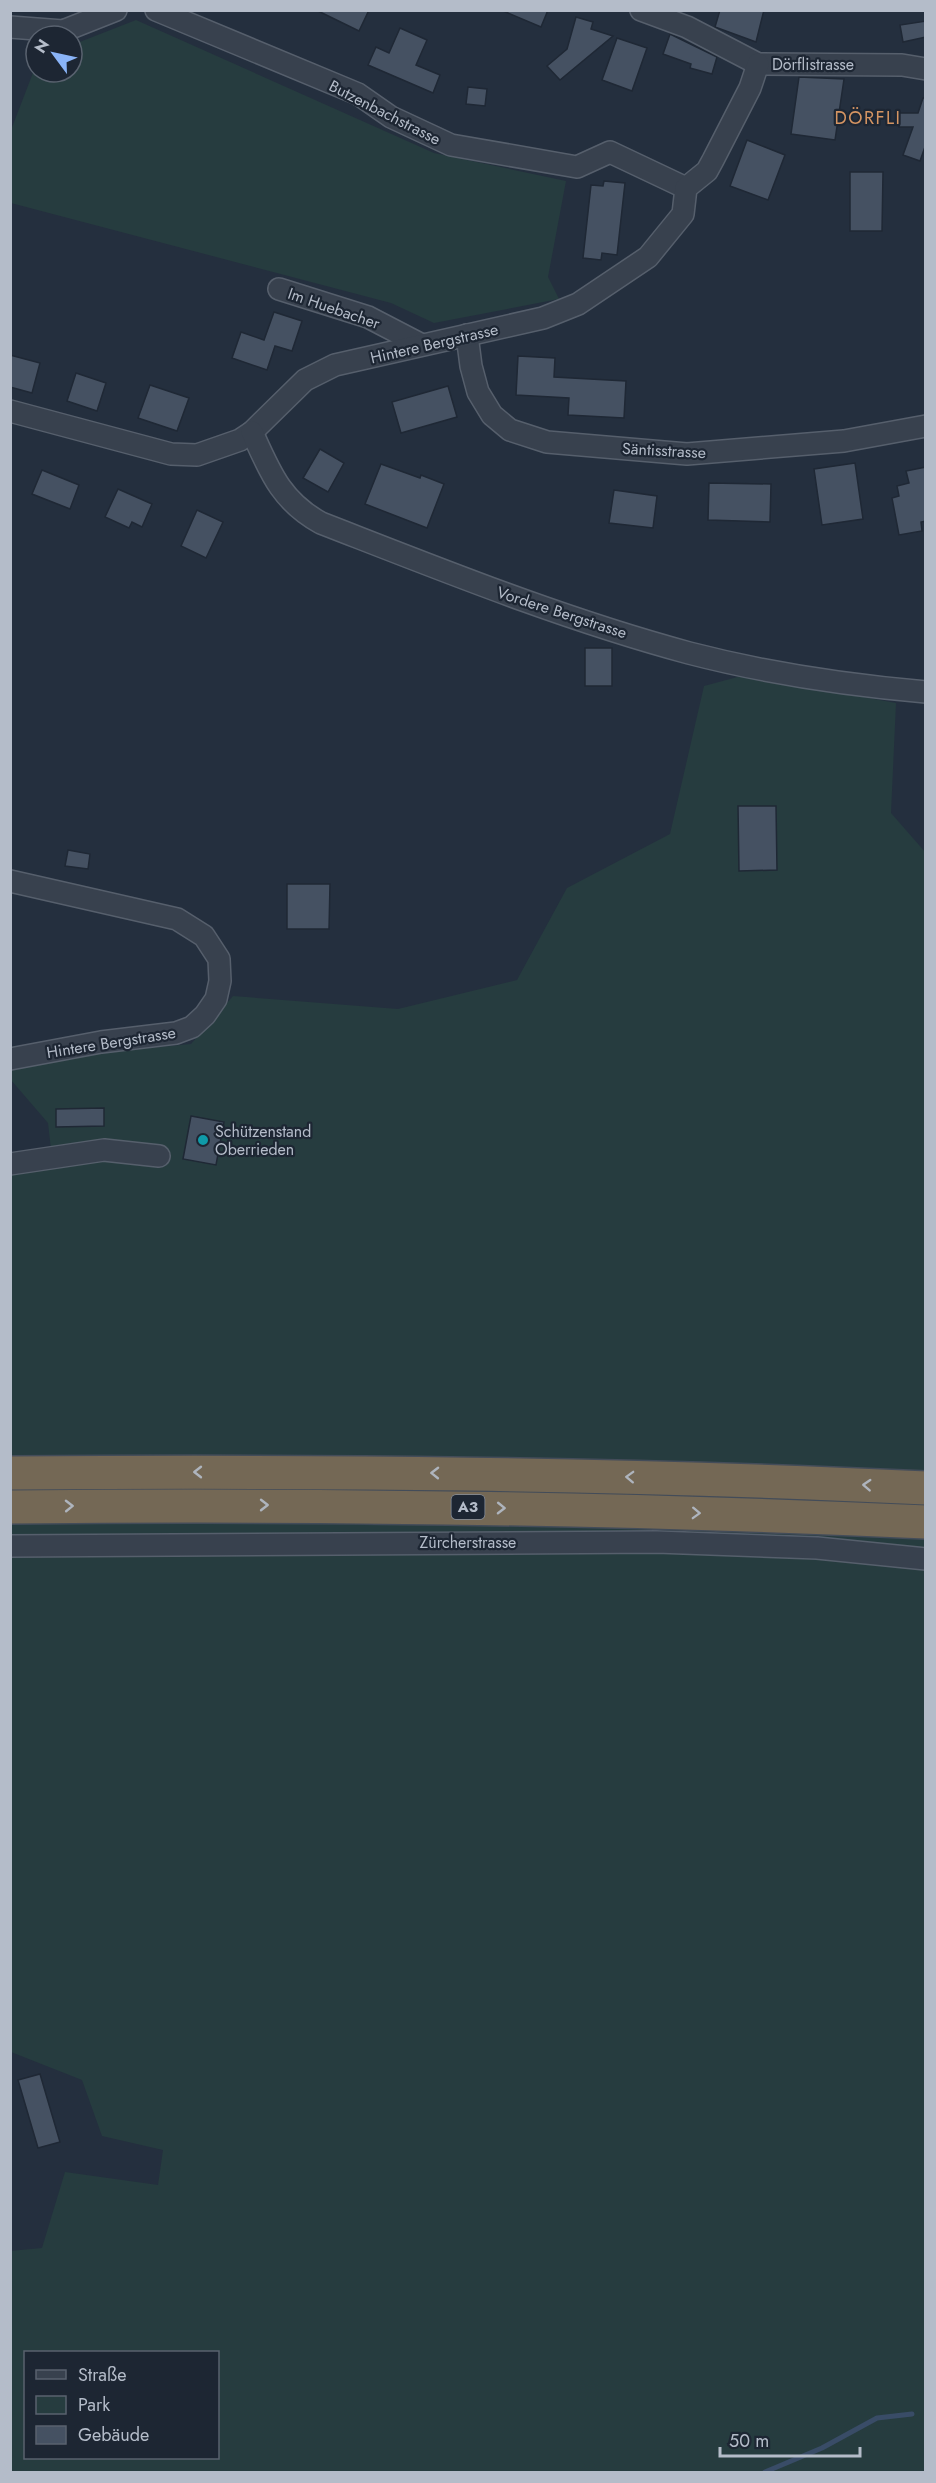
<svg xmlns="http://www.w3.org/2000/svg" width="936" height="2483" font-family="Jost,sans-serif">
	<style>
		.green { fill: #263c3f; fill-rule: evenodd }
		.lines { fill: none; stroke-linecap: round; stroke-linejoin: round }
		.stream { stroke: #394c67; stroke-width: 5 }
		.building { fill: #455162; stroke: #1f2835; stroke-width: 1.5 }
		.minor-casing { stroke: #565f6c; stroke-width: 24 }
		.motorway-casing { stroke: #434c59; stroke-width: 36 }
		.minor { stroke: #38414e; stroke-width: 21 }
		.motorway { stroke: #746855; stroke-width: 33 }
		.oneway { stroke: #aeb4bd }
		.culture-dot { fill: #0f9aa8; stroke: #1d2633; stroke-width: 2 }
		.labels { text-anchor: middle; stroke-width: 4.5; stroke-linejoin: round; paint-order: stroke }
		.shield { fill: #1d2633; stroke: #878f9c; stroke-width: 1.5 }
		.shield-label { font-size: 15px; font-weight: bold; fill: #b4bcc9 }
		.street-label { font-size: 16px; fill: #b4bcc9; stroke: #1d2633 }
		.poi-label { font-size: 16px; fill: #b4bcc9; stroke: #1d2633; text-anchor: start }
		.neighbourhood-label { font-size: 18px; letter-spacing: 1.5px; fill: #d59563; stroke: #1d2633 }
	</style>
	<rect width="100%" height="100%" fill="#242f3e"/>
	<!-- green -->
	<g class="green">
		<polygon points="136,20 434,153 566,181 548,277 559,299 434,323 391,303 11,203 11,130 36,65 36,72 72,72 72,45"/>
		<path d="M745 675 896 703 891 813 926 853 925 2472H11L10 2251 42 2248 65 2172 158 2185 163 2150 102 2136 82 2080 11 2052 10 1164 52 1158 48 1123 11 1080V1061L191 1044 233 996 398 1009 517 980 567 888 670 834 704 686ZM26 2352H218V2458H26Z"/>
	</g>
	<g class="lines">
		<!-- stream -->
		<polyline class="stream" points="765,2472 822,2448 877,2418 912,2414"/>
	</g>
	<!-- building -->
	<g class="building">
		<polygon points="316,10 369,10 359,31"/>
		<polygon points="501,10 548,10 541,27"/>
		<polygon points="720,10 764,10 756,42 715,27"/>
		<polygon points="576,17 593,22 591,29 613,36 560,80 547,66 567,49"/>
		<polygon points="926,21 926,37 903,42 900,25"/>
		<polygon points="400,28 427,40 416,65 440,75 433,93 368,65 376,47 389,53"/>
		<polygon points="670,34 717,57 712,74 690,68 691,64 663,54"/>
		<polygon points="617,38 647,48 632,91 602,80"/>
		<polygon points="799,77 844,79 835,140 791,134"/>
		<polygon points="468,87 487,89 485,106 466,104"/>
		<polygon points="923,98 926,98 926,144 920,161 903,155 913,127 899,127 899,113 918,113"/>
		<polygon points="747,140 785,155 768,200 730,186"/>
		<polygon points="850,172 883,172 882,231 850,231"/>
		<polygon points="604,181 625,183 617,255 602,253 601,260 583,258 591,185 603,186"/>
		<polygon points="274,312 302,321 292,351 275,346 267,370 232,358 241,332 264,340"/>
		<polygon points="10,355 40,363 32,393 10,387"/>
		<polygon points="518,356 555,358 554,377 626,381 624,418 568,415 569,398 516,395"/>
		<polygon points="76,373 106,383 97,411 67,401"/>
		<polygon points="150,385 189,398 177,431 138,418"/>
		<polygon points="448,386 457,417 401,433 392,402"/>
		<polygon points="320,449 344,463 328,492 303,478"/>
		<polygon points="855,463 863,519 822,525 814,469"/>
		<polygon points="381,464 420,478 421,475 444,484 427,528 365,504"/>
		<polygon points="926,467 926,521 921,522 922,531 899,535 892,498 899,496 897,486 909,483 906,471"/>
		<polygon points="42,470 79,485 70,509 32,494"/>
		<polygon points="709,483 771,484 770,522 708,520"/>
		<polygon points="118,489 152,504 142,527 132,522 129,528 105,517"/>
		<polygon points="614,490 657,496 653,528 609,523"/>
		<polygon points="197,510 223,522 206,558 181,546"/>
		<rect x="585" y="648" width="27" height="38"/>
		<polygon points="738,806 776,806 777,870 739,871"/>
		<polygon points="68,850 90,854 88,869 65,866"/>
		<polygon points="287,884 330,884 329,929 287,929"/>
		<polygon points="104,1108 104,1126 56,1127 56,1109"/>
		<polygon points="191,1116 224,1122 216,1165 183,1159"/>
		<polygon points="40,2074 60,2142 38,2148 18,2080"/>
	</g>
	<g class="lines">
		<!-- minor casing -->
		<g class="minor-casing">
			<g id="minor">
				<polyline points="156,10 358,94 391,117 451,145 577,167 610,152 686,188"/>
				<polyline points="641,10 687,27 758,64 902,65 926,69"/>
				<polyline points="10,27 63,31 116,10"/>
				<polyline points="279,289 368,317 420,344"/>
				<polyline points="467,335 471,366 478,392 492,415 510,430 547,442 687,454 844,441 926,426"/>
				<polyline points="10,411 171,454 197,455 240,440 252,432 305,380 335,365 543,318 578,304 648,257 683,214 686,188 707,171 713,160 750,88 758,64"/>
				<path d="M252 432C270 472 281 501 321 523 442 570 563 619 689 653 766 673 846 685 926 692"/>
				<polyline points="10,881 177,919 204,936 219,959 220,981 216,999 205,1015 192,1027 176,1033 101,1042 10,1059"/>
				<polyline points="10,1164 104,1150 159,1156"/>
				<polyline points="10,1546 657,1542 817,1548 926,1559"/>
			</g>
		</g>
		<!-- motorway casing -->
		<g class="motorway-casing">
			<g id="motorway">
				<path d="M10 1473C316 1471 621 1473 926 1488"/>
				<path d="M10 1507C316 1504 620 1508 926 1522"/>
			</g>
		</g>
		<!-- minor -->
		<use href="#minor" class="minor"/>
		<!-- motorway -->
		<use href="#motorway" class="motorway"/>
	</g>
	<!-- one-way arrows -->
	<defs><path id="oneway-chevron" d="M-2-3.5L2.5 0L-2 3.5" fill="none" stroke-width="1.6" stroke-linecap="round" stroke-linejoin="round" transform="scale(1.5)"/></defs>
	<g class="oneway">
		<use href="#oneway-chevron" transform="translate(198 1472) rotate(180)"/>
		<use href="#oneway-chevron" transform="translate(435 1473) rotate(-179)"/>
		<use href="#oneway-chevron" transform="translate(630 1477) rotate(-178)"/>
		<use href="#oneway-chevron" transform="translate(867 1485) rotate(-177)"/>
		<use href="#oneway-chevron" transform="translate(264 1505)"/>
		<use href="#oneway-chevron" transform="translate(69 1506) rotate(-1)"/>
		<use href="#oneway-chevron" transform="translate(501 1508) rotate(1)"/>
		<use href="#oneway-chevron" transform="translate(696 1513) rotate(2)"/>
	</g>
	<!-- markers -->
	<circle class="culture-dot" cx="203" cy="1140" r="6"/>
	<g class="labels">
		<!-- shield labels -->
		<rect class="shield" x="451.5" y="1495" width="33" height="24" rx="4.5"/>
		<g class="shield-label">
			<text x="468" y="1512">A3</text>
		</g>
		<!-- street labels -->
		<g class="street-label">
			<text x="813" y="70">Dörflistrasse</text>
			<text transform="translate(385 112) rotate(27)" y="6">Butzenbachstrasse</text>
			<text transform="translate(334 308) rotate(19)" y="6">Im Huebacher</text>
			<text transform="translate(434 343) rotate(-13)" y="6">Hintere Bergstrasse</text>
			<text transform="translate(664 450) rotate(3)" y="6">Säntisstrasse</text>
			<text transform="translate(562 612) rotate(18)" y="6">Vordere Bergstrasse</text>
			<text transform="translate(111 1042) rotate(-9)" y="6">Hintere Bergstrasse</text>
			<text x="468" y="1548">Zürcherstrasse</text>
		</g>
		<!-- poi labels -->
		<g class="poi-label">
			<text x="215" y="1137">Schützenstand<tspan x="215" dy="18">Oberrieden</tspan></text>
		</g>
		<!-- neighbourhood labels -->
		<g class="neighbourhood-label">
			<text x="868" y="124">DÖRFLI</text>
		</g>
	</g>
	<!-- border -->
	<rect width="936" height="2483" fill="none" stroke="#b4bcc9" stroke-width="24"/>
	<!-- legend -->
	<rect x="24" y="2351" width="195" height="108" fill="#1d2633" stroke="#59626f" stroke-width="1.5"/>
	<rect x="36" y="2370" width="30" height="9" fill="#38414e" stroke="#59626f" stroke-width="1.5"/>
	<text x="78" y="2381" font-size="18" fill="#b4bcc9">Straße</text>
	<rect x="36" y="2396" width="30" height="18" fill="#263c3f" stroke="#59626f" stroke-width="1.5"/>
	<text x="78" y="2411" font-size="18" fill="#b4bcc9">Park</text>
	<rect x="36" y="2426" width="30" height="18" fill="#455162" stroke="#59626f" stroke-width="1.5"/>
	<text x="78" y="2441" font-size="18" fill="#b4bcc9">Gebäude</text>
	<!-- north arrow -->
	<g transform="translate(54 54) rotate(303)"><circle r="28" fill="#1d2633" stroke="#59626f" stroke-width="1.5"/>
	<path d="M0-4.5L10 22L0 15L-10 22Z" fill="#8ab4f8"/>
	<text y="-9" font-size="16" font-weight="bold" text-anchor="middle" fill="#b4bcc9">N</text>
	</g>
	<!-- scale -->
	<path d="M720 2447v9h140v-9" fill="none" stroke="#b4bcc9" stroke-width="3"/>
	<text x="729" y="2447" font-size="18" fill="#b4bcc9" stroke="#1d2633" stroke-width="4.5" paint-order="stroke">50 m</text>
</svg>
